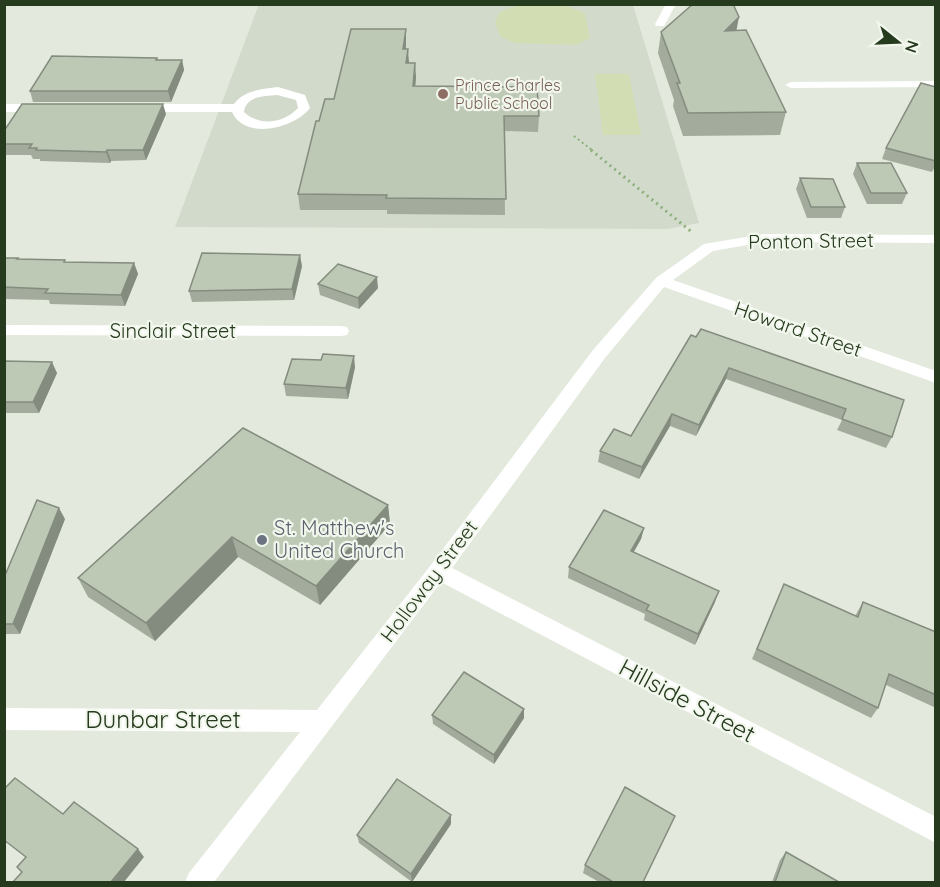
<svg xmlns="http://www.w3.org/2000/svg" width="940" height="887" font-family="Quicksand,sans-serif">
	<style>
		.built { fill: #d2dacb }
		.green { fill: #d2ddb4 }
		.lines { fill: none; stroke-linecap: round; stroke-linejoin: round }
		.path-far1 { stroke: #8cb07b; stroke-width: 2; stroke-dasharray: 2 3; stroke-linecap: butt }
		.path { stroke: #8cb07b; stroke-width: 3; stroke-dasharray: 2 4; stroke-linecap: butt }
		.minor { fill: #fff; fill-rule: evenodd }
		.wall { fill: #a3ac9c }
		.shaded-wall { fill: #848c7f }
		.building { fill: #bdc8b5; stroke: #848c7f; stroke-width: 1.5 }
		.education-dot { fill: #8d6e63; stroke: #f2f7ed; stroke-width: 2 }
		.worship-dot { fill: #6b7280; stroke: #f2f7ed; stroke-width: 2 }
		.labels { text-anchor: middle; stroke-width: 4.5; stroke-linejoin: round; paint-order: stroke }
		.far-education-label { font-size: 16px; fill: #785e54; stroke: #f2f7ed; text-anchor: start }
		.street-label { font-size: 20px; fill: #263a1e; stroke: #f2f7ed }
		.worship-label { font-size: 20px; fill: #5b616d; stroke: #f2f7ed; text-anchor: start }
		.near-street-label { font-size: 24px; fill: #263a1e; stroke: #f2f7ed }
	</style>
	<rect width="100%" height="100%" fill="#e3eadd"/>
	<!-- built -->
	<polygon class="built" points="259,4 633,5 699,223 667,229 175,227"/>
	<!-- green -->
	<g class="green">
		<path d="M518 5C542 4 564 1 585 14L590 38 577 45 515 43 500 36 495 21 500 12Z"/>
		<polygon points="595,74 629,74 641,135 603,135"/>
	</g>
	<g class="lines">
		<!-- path-far1 -->
		<polyline class="path-far1" points="574,136 593,151"/>
		<!-- path -->
		<polyline class="path" points="591,150 693,233"/>
		<!-- minor -->
		<g class="minor">
			<polygon points="666,4 676,4 664,26 656,26 655,24"/>
			<polygon points="936,81 936,87 791,88 785,85 791,82"/>
			<path d="M278 87 305 95 310 108C295 128 245 141 232 112H141L135 108 141 104H234C244 90 262 89 278 87ZM277 95 296 100 298 108C284 123 260 127 244 112 246 96 264 96 277 95Z"/>
			<polygon points="4,104 42,104 48,108 42,112 4,112"/>
			<polygon points="764,234 936,235 936,243 764,242 713,251 673,280 936,371 936,383 664,287 605,358 452,568 936,817 936,843 441,582 214,882 185,882 189,873 300,732 4,730 4,708 317,710 431,565 593,350 656,278 704,244"/>
			<polygon points="4,325 341,326 347,327 349,331 347,335 341,336 4,335"/>
		</g>
	</g>
	<!-- wall -->
	<g class="wall">
		<polygon points="737,30 786,112 780,135 683,136 673,106 674,100 658,53 661,32"/>
		<polygon points="406,44 406,49 409,63 416,77 415,86 539,116 538,132 504,131 505,215 387,214 387,210 300,210 298,194 334,99"/>
		<polygon points="157,58 158,60 182,60 184,70 171,102 33,102 30,91"/>
		<polygon points="936,87 936,165 932,172 882,159 886,148"/>
		<polygon points="166,114 146,160 111,161 110,163 40,161 40,159 33,159 31,155 4,155 4,131"/>
		<polygon points="857,163 907,193 902,204 867,204 853,174"/>
		<polygon points="800,178 845,207 841,218 807,218 796,189"/>
		<polygon points="4,258 66,262 134,263 138,274 125,306 50,304 49,300 4,299"/>
		<polygon points="302,266 294,300 192,302 189,291"/>
		<polygon points="318,284 378,288 359,309 320,295"/>
		<polygon points="691,335 904,400 892,437 886,448 837,430 842,420 726,379 696,436 670,426 639,479 598,462 600,451 631,436"/>
		<polygon points="4,361 57,373 39,413 4,413"/>
		<polygon points="355,367 348,399 286,396 284,384"/>
		<polygon points="243,428 388,505 390,524 320,605 238,557 155,641 88,597 78,578"/>
		<polygon points="65,519 20,634 4,634 4,573 6,573"/>
		<polygon points="644,528 641,539 633,553 715,602 695,645 644,620 645,614 568,578 569,567"/>
		<polygon points="779,595 855,616 863,602 936,632 936,708 886,685 878,708 871,718 752,659"/>
		<polygon points="524,709 524,718 494,764 433,724 432,715"/>
		<polygon points="451,824 412,882 359,843 357,835"/>
		<polygon points="786,852 839,882 772,882 780,860"/>
		<polygon points="585,865 643,882 599,882 583,873"/>
	</g>
	<!-- shaded-wall -->
	<g class="shaded-wall">
		<polygon points="739,17 735,38 725,31"/>
		<polygon points="406,29 406,44 404,64 403,49"/>
		<polygon points="408,49 409,64 406,63"/>
		<polygon points="182,60 184,70 171,102 168,91"/>
		<polygon points="415,63 416,77 414,101 413,86"/>
		<polygon points="163,104 166,114 146,160 143,150"/>
		<polygon points="107,150 111,161 110,163 106,152"/>
		<polygon points="300,255 302,266 294,300 292,289"/>
		<polygon points="134,263 138,274 125,306 121,295"/>
		<polygon points="377,277 378,288 359,309 358,298"/>
		<polygon points="354,356 355,367 348,399 346,388"/>
		<polygon points="52,362 57,373 39,413 33,402"/>
		<polygon points="729,368 726,379 696,436 699,425"/>
		<polygon points="672,414 670,426 639,479 642,467"/>
		<polygon points="388,505 390,524 320,605 316,586"/>
		<polygon points="59,508 65,519 20,634 13,624"/>
		<polygon points="644,528 641,539 628,562 631,551"/>
		<polygon points="232,537 238,557 155,641 146,623"/>
		<polygon points="719,591 715,602 695,645 698,634"/>
		<polygon points="524,709 524,718 494,764 494,755"/>
		<polygon points="451,815 451,824 412,882 411,874"/>
		<polygon points="138,849 144,857 124,882 111,882"/>
	</g>
	<!-- building -->
	<g class="building">
		<polygon points="693,4 733,4 739,17 725,31 746,30 786,112 688,113 677,83 680,83 661,32"/>
		<polygon points="351,29 406,29 403,49 408,49 406,63 415,63 413,86 537,87 539,116 504,116 506,199 386,198 387,195 298,194 316,121 319,121 325,99 334,99"/>
		<polygon points="52,56 157,58 156,60 182,60 168,91 30,91"/>
		<polygon points="921,83 936,87 936,161 886,148"/>
		<polygon points="22,104 163,104 143,150 107,150 106,152 36,150 37,148 29,148 32,144 4,144 4,131"/>
		<polygon points="857,163 891,163 907,193 871,193"/>
		<polygon points="800,178 833,179 845,207 811,207"/>
		<polygon points="202,253 300,255 292,289 189,291"/>
		<polygon points="4,258 18,258 17,259 65,260 64,262 134,263 121,295 45,293 48,289 4,287"/>
		<polygon points="338,264 377,277 358,298 318,284"/>
		<polygon points="701,329 904,400 892,437 842,419 846,409 729,368 699,425 672,414 642,467 600,451 614,429 631,436 691,335 696,337"/>
		<polygon points="323,354 354,356 346,388 284,384 292,359 321,360"/>
		<polygon points="4,361 52,362 33,402 4,402"/>
		<polygon points="243,428 388,505 316,586 232,537 146,623 78,578"/>
		<polygon points="37,500 59,508 13,624 4,624 4,573 6,573"/>
		<polygon points="604,510 644,528 631,551 719,591 698,634 646,610 649,605 569,567"/>
		<polygon points="784,584 858,617 863,602 936,632 936,695 889,674 878,708 757,649"/>
		<polygon points="464,672 524,709 494,755 432,715"/>
		<polygon points="15,778 63,814 74,802 138,849 111,882 13,882 22,872 17,867 26,857 4,840 4,789"/>
		<polygon points="397,779 451,815 411,874 357,835"/>
		<polygon points="625,787 675,816 643,882 613,882 585,865"/>
		<polygon points="786,852 839,882 775,882"/>
	</g>
	<!-- markers -->
	<circle class="education-dot" cx="443" cy="94" r="6"/>
	<circle class="worship-dot" cx="262" cy="540" r="6"/>
	<g class="labels">
		<!-- far-education labels -->
		<g class="far-education-label">
			<text x="455" y="91">Prince Charles<tspan x="455" dy="18">Public School</tspan></text>
		</g>
		<!-- street labels -->
		<g class="street-label">
			<text transform="translate(811 241) rotate(-1)" y="7">Ponton Street</text>
			<text transform="translate(798 329) rotate(19)" y="7">Howard Street</text>
			<text x="173" y="338">Sinclair Street</text>
			<text transform="translate(429 581) rotate(-53)" y="7">Holloway Street</text>
		</g>
		<!-- worship labels -->
		<g class="worship-label">
			<text x="274" y="535">St. Matthew's<tspan x="274" dy="23">United Church</tspan></text>
		</g>
		<!-- near-street labels -->
		<g class="near-street-label">
			<text transform="translate(687 701) rotate(28)" y="8">Hillside Street</text>
			<text x="163" y="728">Dunbar Street</text>
		</g>
	</g>
	<!-- border -->
	<rect width="940" height="887" fill="none" stroke="#263a1e" stroke-width="12"/>
	<!-- north arrow -->
	<g transform="translate(898 42) rotate(108)" stroke="#f2f7ed" stroke-width="4.5" paint-order="stroke">
	<path d="M0-4.5L10 22L0 15L-10 22Z" fill="#263a1e"/>
	<text y="-9" font-size="16" font-weight="bold" text-anchor="middle" fill="#263a1e">N</text>
	</g>
</svg>
